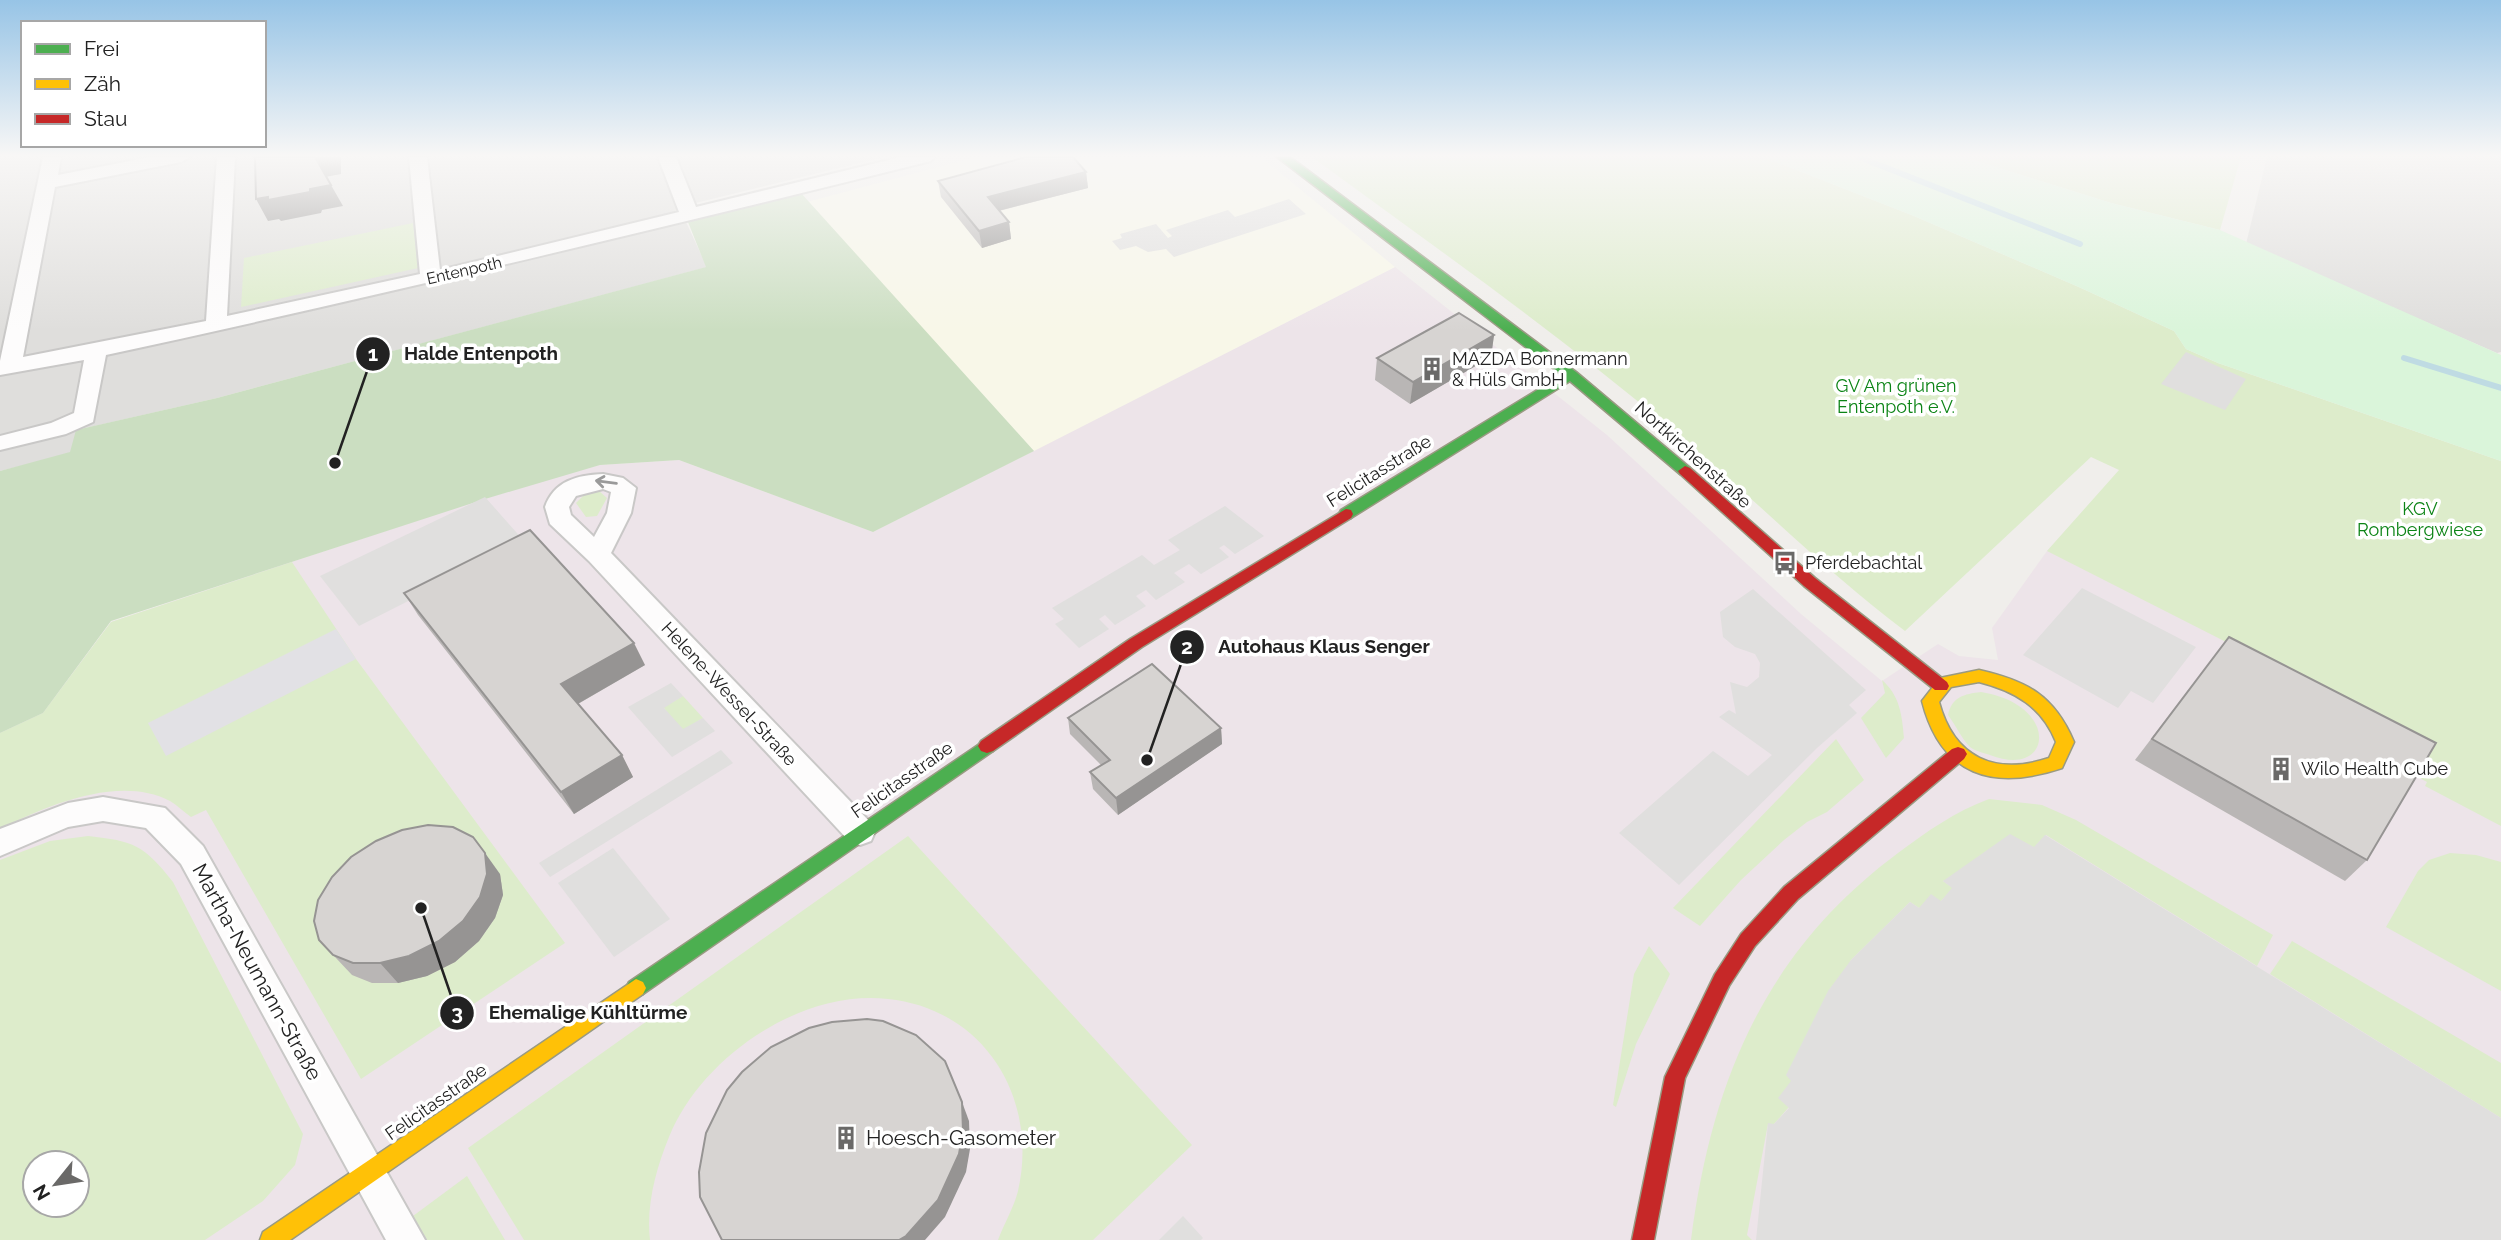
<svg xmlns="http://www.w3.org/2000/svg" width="2501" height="1240" font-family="Raleway,sans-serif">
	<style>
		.residential { fill: #dfdedc }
		.industrial { fill: #ede4e9; fill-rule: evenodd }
		.education { fill: #f8f7e8 }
		.grass { fill: #ddeccb; fill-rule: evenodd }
		.forest { fill: #cbdec1 }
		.park { fill: #daf5da }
		.parking { fill: #e0dfde }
		.plaza { fill: #e2e1e5 }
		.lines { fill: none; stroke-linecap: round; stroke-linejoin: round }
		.stream { stroke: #bfdbe3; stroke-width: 6 }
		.street-casing { stroke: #c9c8c7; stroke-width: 4 }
		.fast-casing { stroke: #999a82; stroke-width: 3 }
		.slow-casing { stroke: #999a82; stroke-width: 3 }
		.jam-casing { stroke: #999a82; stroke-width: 3 }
		.street { fill: #fdfcfc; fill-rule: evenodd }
		.fast { fill: #4caf50; fill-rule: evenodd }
		.slow { fill: #ffc107; fill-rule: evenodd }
		.jam { fill: #c62828; fill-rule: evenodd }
		.wall { fill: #b9b6b5 }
		.shaded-wall { fill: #969493 }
		.building { fill: #d7d4d2; stroke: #969493; stroke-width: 2 }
		.oneway { stroke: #9a9a9a }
		.labels { text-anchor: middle; stroke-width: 7; stroke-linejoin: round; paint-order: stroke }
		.far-street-label { font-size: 16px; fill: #222; stroke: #fff }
		.poi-label { font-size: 18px; fill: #222; stroke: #fff; text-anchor: start }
		.park-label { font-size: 18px; fill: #0c8416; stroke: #fff }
		.street-label { font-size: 18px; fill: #222; stroke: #fff }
		.near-street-label { font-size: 21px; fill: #222; stroke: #fff }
		.near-poi-label { font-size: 21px; fill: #222; stroke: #fff; text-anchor: start }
		.leader { fill: none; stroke: #222; stroke-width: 2.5 }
		.callout-dot { fill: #222; stroke: #fff; stroke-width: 2.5 }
		.mark-label { font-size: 21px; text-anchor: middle; font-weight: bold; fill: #fff }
		.callout-label { font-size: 19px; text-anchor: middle; font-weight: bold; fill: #222; stroke: #fff; stroke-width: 7; stroke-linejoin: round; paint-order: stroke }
	</style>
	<rect width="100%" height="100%" fill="#f0eeeb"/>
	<!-- residential -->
	<g class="residential">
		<polygon points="0,157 884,157 679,207 707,267 217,398 77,430 73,453 0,471"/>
		<polygon points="2267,157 2501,157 2501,352 2497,353 2246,244"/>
	</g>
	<!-- industrial -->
	<path class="industrial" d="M1395 267 1607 435 1801 614 1882 681 1938 644 1959 656 1998 660 1992 628 2047 551 2120 470 2501 645V1240H0V733L43 713 111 622 503 492 600 465 679 460 873 532ZM35 1163H77V1205H35Z"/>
	<!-- education -->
	<polygon class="education" points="976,157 1261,157 1395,267 1034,451 807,202"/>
	<!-- grass -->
	<g class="grass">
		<path d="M1312 157H1763L1914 216 2081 288 2174 331 2186 349 2218 363 2501 461V826L2425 786 2427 782 2410 773 2230 644 2047 551 2119 470 2091 457 1905 631C1824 570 1753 497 1676 433 1560 335 1435 247 1312 157Z"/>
		<polygon points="1964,157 2241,157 2220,230 2111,203"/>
		<polygon points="413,223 418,268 241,307 244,258"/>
		<polygon points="599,491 607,498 597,516 586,517 576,503 587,492"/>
		<path d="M292 562 356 659 565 943 361 1079 206 810 191 817C184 812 177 805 170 801 119 774 46 806 0 829V733L43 713 111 622Z"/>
		<path d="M1882 680C1900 696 1902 715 1904 738L1886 758 1861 718 1885 693Z"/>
		<path d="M1981 692C2062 705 2052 780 1990 755 1984 753 1975 751 1970 747 1962 739 1955 724 1948 715 1952 697 1964 694 1981 692Z"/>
		<polygon points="683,696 703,718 683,730 663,707"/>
		<polygon points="1836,739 1864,780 1827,812 1807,822 1784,840 1741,880 1700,926 1673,908"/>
		<path d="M1989 799 2042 805 2076 820 2273 935 2257 966 2046 835 2034 848 1943 881 1953 888 1941 901 1919 908 1910 902 1851 960 1791 1081 1789 1107 1774 1124H1768L1747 1235 1752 1240H1691C1712 1080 1765 952 1898 853 1926 832 1956 811 1989 799Z"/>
		<path d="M88 836C134 841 144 845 173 882L303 1134 295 1165 263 1201 205 1240H0V860L50 841ZM35 1163H77V1205H35Z"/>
		<path d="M908 836 1192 1145 1093 1240H998C1004 1224 1014 1207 1018 1191 1039 1099 985 1009 888 999 800 989 701 1058 669 1137 656 1169 646 1205 650 1240H524L468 1148Z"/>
		<polygon points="2450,853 2476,855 2501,862 2501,991 2386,927 2418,871 2429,860"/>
		<polygon points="2292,941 2501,1063 2501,1118 2270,974"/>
		<polygon points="1649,946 1670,974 1636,1044 1616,1107 1613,1105 1634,974"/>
		<polygon points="467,1176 505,1240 427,1240 413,1216"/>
	</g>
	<!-- forest -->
	<polygon class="forest" points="801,193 1034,451 873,532 679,460 600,465 485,499 111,621 43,713 0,733 0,471 70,452 76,430 217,398 706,267 688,222"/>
	<!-- park -->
	<polygon class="park" points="1763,157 1964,157 2111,203 2220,230 2501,355 2501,461 2218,363 2186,349 2174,331 2081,288 1914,216"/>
	<!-- parking -->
	<g class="parking">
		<polygon points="2331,157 2421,157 2438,165 2398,181 2366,166"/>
		<polygon points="1289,199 1306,214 1174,257 1166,249 1148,252 1136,246 1120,250 1112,241 1122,238 1120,234 1156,224 1168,238 1172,236 1166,230 1228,210 1235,217"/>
		<polygon points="2186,352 2246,379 2225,410 2161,384"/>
		<polygon points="485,497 525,542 359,626 320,576"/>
		<polygon points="1225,506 1264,536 1235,554 1224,545 1219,548 1229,557 1201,574 1189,564 1174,573 1185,582 1156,600 1146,590 1136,596 1146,606 1115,625 1105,615 1099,619 1109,629 1079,648 1055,624 1064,619 1052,608 1142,555 1154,565 1180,550 1168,540"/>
		<polygon points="2082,588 2196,647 2153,703 2131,691 2118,708 2023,655"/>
		<polygon points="1753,589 1866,690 1849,705 1857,713 1817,748 1679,885 1619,833 1713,751 1748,776 1772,755 1719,717 1729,710 1736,714 1730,682 1747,687 1759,677 1760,663 1755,654 1735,647 1723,637 1720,612"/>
		<polygon points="671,683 683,696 664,708 683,729 703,718 715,731 672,757 628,707"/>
		<polygon points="721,750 733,763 550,877 539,863"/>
		<polygon points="2010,834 2034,847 2045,835 2501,1118 2501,1240 1756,1240 1768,1123 1774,1124 1789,1108 1778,1098 1791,1081 1786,1075 1828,991 1851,960 1910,902 1919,908 1931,894 1941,901 1952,888 1943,881"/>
		<polygon points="613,848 670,919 614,957 558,883"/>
		<polygon points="1183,1216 1203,1238 1201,1240 1159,1240"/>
	</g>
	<!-- plaza -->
	<polygon class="plaza" points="336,629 356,659 166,756 148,723"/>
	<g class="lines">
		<!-- stream -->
		<g class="stream">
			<polyline points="1859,157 2080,244"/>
			<polyline points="2404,358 2501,388"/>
		</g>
		<!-- street casing -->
		<g class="street-casing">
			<g id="street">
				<path d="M43 157H61L58 175 150 157H190L181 162 55 187 23 357 206 321 217 157H235L227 316 420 274 409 157H427L440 270 679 212 658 157H676L696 207 901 157H934L931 161C657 229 383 295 106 355L93 422 66 434 0 450V436L51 423 74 413 84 360 0 375V361Z"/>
				<path d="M603 474 623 478 636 488 631 513 611 553 871 823 875 832 871 841 860 845 849 841 589 561 550 524 545 507C554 481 577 475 603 474ZM603 489 611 492 607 513 594 537 571 515 569 507 576 496Z"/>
				<polygon points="103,797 165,808 203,846 425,1240 386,1240 181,864 146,828 103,821 68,827 0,856 0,829 68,803"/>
			</g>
		</g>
		<!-- fast casing -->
		<g class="fast-casing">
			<g id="fast">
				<polygon points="1277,157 1290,157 1576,372 1690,468 1692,471 1690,474 1680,474 1570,381 1351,518 1341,518 1339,514 1341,510 1562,375"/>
				<polygon points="987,739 993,741 996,746 993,751 643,994 636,997 629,994 626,988 629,982"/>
			</g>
		</g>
		<!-- slow casing -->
		<g class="slow-casing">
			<g id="slow">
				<path d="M1979 670C2027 681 2054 695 2074 742L2062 768C1993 791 1941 776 1922 701L1940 678ZM1979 682C2015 691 2042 707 2056 742L2049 758C1995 776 1954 758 1939 702L1951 687Z"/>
				<polygon points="636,979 643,982 646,988 643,994 290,1240 260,1240 263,1232"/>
			</g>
		</g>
		<!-- jam casing -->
		<g class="jam-casing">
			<g id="jam">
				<polygon points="1685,466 1690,468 1815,578 1947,682 1949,686 1947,690 1935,690 1804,586 1680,474 1678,471"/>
				<polygon points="1346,509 1351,510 1353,514 1351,518 1142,647 993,751 987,753 981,751 978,746 981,741 1130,639"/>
				<polygon points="1958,747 1964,749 1967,754 1964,759 1798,899 1755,946 1729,986 1685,1078 1654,1240 1632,1240 1665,1077 1715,974 1741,934 1784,887 1952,749"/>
			</g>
		</g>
		<!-- street -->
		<use href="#street" class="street"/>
		<!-- fast -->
		<use href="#fast" class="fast"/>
		<!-- slow -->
		<use href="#slow" class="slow"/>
		<!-- jam -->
		<use href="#jam" class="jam"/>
	</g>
	<!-- wall -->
	<g class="wall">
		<polygon points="1086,172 1088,188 999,211 1009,222 1011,239 982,248 941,197 938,181"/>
		<polygon points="1494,335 1491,357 1410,404 1375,380 1377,358"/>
		<polygon points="404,593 645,665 578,704 622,755 633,777 574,814 418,615"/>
		<polygon points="2229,637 2367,860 2345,881 2135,760"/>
		<polygon points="1068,718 1221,728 1222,744 1118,815 1093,789 1090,772 1101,765 1070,734"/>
		<polygon points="500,874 503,895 495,918 479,941 455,962 427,976 398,983 372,983 352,975 319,940"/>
	</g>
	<!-- shaded-wall -->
	<g class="shaded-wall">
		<polygon points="314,157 341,157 341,174 325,177"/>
		<polygon points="1086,172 1088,188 990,213 988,197"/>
		<polygon points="331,185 343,206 322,210 321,213 281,221 279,219 268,221 256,199"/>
		<polygon points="1009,222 1011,239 982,248 979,231"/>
		<polygon points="1494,335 1491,357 1410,404 1413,382"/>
		<polygon points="634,643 645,665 574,706 561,684"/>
		<polygon points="1221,728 1222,744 1118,815 1116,798"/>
		<polygon points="622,755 633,777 574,814 561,792"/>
		<polygon points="485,853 500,874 503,895 495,918 479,941 455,962 427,976 398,983 380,963"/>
		<polygon points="962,1102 969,1121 970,1149 966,1172 945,1217 925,1240 899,1240"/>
	</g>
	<!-- building -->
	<g class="building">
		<polygon points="255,157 315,157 331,185 310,189 310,192 268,200 268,197 256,199"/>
		<polygon points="1026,157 1073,157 1086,172 988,197 1009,222 979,231 938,181"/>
		<polygon points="1459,313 1494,335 1413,382 1377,358"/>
		<polygon points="530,530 634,643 561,684 622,755 561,792 404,593"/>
		<polygon points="2229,637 2436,743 2367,860 2152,739"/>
		<polygon points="1152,664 1221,728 1116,798 1090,772 1110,760 1068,718"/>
		<polygon points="428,825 453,827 473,837 485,853 487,874 480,897 463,921 439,941 409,956 380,963 353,963 333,955 319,940 314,921 318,900 332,877 351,857 376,841 402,830"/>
		<polygon points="867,1019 883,1021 916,1035 945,1061 962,1102 963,1131 959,1154 938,1200 906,1236 899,1240 722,1240 700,1197 699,1172 706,1133 727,1090 742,1072 771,1047 809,1028 832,1022"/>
	</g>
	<!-- one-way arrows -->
	<defs><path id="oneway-shaft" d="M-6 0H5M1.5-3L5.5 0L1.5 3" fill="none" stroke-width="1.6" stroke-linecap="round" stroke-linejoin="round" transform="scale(1.75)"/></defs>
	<use class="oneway" href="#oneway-shaft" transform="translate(606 482) rotate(-173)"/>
	<!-- sky -->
	<linearGradient id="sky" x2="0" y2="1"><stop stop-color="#97c4e6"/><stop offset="0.47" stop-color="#f8f7f6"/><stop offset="1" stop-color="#f8f7f6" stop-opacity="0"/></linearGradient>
	<rect width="2501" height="331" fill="url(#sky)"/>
	<!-- icons -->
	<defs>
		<g id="building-bare" transform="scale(1.89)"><path d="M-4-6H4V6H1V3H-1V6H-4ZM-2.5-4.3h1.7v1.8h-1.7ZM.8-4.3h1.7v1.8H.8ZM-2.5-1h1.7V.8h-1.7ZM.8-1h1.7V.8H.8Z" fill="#6a6968" stroke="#fff" stroke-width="2.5" paint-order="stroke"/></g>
		<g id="bus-bare" transform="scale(1.89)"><path d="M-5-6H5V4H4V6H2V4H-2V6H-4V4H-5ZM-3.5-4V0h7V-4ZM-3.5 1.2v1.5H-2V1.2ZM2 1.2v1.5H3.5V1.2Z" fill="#6a6968" stroke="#fff" stroke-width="2.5" paint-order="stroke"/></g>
	</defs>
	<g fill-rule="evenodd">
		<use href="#building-bare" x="1432" y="369"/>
		<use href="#bus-bare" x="1785" y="563"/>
		<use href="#building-bare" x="2281" y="769"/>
		<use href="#building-bare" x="846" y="1138"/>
	</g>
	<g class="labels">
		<!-- far-street labels -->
		<g class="far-street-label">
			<text transform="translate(464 270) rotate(-13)" y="6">Entenpoth</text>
		</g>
		<!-- poi labels -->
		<g class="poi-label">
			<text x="1452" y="365">MAZDA Bonnermann<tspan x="1452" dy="21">&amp; Hüls GmbH</tspan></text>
			<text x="1805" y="569">Pferdebachtal</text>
			<text x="2301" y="775">Wilo Health Cube</text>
		</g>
		<!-- park labels -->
		<g class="park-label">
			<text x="1896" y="392">GV Am grünen<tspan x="1896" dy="21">Entenpoth e.V.</tspan></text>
			<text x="2420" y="515">KGV<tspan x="2420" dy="21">Rombergwiese</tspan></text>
		</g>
		<!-- street labels -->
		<g class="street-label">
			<text transform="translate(1693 455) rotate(42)" y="6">Nortkirchenstraße</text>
			<text transform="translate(1379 471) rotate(-32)" y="6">Felicitasstraße</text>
			<text transform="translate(729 694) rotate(47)" y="6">Helene-Wessel-Straße</text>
			<text transform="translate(902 780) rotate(-35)" y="6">Felicitasstraße</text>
			<text transform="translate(436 1102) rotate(-35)" y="6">Felicitasstraße</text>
		</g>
		<!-- near-street labels -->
		<g class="near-street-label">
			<text transform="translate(257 972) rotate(61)" y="7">Martha-Neumann-Straße</text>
		</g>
		<!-- near-poi labels -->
		<g class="near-poi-label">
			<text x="866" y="1145">Hoesch-Gasometer</text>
		</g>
	</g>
	<!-- callouts -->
	<path class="leader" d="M335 463L373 354M1147 760L1187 647M421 908L457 1013"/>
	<g class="callout-dot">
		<circle cx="335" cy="463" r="7"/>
		<circle cx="1147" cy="760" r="7"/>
		<circle cx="421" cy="908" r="7"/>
		<circle cx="373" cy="354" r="18"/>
		<circle cx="1187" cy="647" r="18"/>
		<circle cx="457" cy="1013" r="18"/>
	</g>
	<g class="mark-label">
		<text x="373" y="361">1</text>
		<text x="1187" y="654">2</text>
		<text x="457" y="1020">3</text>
	</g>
	<g class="callout-label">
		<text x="481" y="360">Halde Entenpoth</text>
		<text x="1324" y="653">Autohaus Klaus Senger</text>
		<text x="588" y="1019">Ehemalige Kühltürme</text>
	</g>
	<!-- legend -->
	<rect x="21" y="21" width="245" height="126" fill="#ffffff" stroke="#a7a7a7" stroke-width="2"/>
	<rect x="35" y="44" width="35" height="10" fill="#4caf50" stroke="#a7a7a7" stroke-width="2"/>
	<text x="84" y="56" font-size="21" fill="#222222">Frei</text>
	<rect x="35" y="79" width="35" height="10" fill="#ffc107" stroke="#a7a7a7" stroke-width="2"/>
	<text x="84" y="91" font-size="21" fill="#222222">Zäh</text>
	<rect x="35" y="114" width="35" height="10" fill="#c62828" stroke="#a7a7a7" stroke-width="2"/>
	<text x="84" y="126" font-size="21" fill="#222222">Stau</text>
	<!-- north arrow -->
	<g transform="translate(56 1184) rotate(240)"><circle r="33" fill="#ffffff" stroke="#a7a7a7" stroke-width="2"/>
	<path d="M0-5L12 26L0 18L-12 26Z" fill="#6a6968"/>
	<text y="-10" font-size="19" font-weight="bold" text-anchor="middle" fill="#222222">N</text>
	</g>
</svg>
